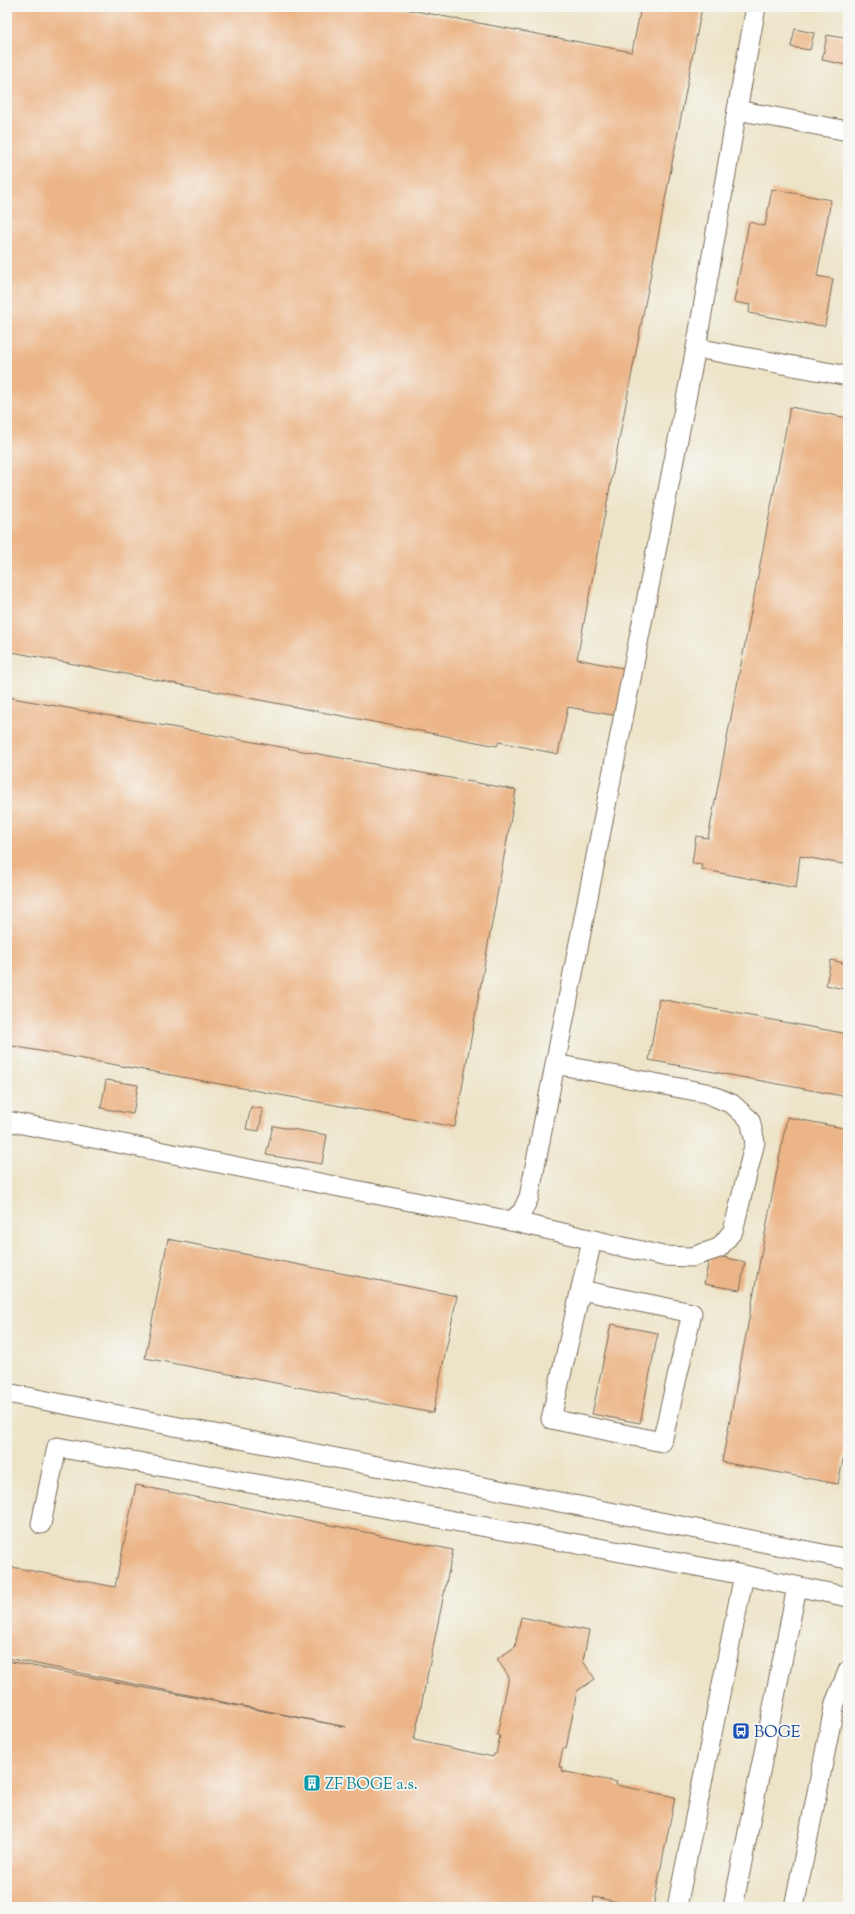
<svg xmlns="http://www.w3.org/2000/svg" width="855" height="1914" font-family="'Sorts Mill Goudy',serif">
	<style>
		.building { fill: #ecb587 }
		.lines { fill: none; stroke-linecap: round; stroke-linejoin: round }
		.lane-casing { stroke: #796b59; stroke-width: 21 }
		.lane { stroke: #fff; stroke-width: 19 }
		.labels { text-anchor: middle; stroke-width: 3.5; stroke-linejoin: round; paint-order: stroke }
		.transit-label { font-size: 16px; fill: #164399; stroke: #f6f6f2; text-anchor: start }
		.culture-label { font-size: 16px; fill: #0d838f; stroke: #f6f6f2; text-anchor: start }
	</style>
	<rect width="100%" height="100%" fill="#f6f6f2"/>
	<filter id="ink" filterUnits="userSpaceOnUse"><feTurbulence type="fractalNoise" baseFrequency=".025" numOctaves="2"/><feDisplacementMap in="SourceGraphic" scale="8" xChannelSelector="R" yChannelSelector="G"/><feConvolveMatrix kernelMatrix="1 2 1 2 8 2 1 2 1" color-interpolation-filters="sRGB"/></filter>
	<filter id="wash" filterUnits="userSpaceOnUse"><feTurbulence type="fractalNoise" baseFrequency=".012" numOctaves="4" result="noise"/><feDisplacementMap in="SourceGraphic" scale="16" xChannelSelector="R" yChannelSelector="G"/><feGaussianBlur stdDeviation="0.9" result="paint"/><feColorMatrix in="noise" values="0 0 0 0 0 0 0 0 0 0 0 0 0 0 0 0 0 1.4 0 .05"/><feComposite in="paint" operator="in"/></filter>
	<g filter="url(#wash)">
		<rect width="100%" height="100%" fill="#ede4c7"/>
		<g id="blocks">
			<!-- building -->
			<g class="building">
				<polygon points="7,7 394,7 632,52 641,7 702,7 577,659 632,670 623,717 568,707 558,754 499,742 497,746 7,651"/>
				<polygon points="846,7 848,7 848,16 845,16"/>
				<polygon points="795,29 814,33 810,50 791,47"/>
				<polygon points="827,35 848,39 846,65 822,60"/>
				<polygon points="772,189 831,200 817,276 833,279 825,326 808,324 749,313 750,305 734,302 749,222 765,226"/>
				<polygon points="790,407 848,418 848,865 800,856 796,888 701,869 702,864 692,863 696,836 708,838"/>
				<polygon points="7,697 516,790 455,1127 7,1045"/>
				<polygon points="831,960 848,964 848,990 826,985"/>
				<polygon points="659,999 848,1034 848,1097 649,1060"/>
				<polygon points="106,1080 138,1085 133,1114 101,1108"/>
				<polygon points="251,1107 263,1109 259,1131 246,1129"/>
				<polygon points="787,1117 848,1129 848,1435 838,1484 722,1462"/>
				<polygon points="273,1126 327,1135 322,1164 266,1155"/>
				<polygon points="168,1239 457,1296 433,1413 145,1358"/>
				<polygon points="710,1254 745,1262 740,1290 704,1284"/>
				<polygon points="611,1324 658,1333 640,1423 592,1414"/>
				<polygon points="136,1485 453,1550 414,1740 493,1757 494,1754 496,1754 500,1736 497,1735 509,1677 497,1659 515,1647 521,1617 589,1631 583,1661 595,1679 577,1691 566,1749 563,1748 559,1767 562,1767 561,1771 617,1782 616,1785 675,1797 653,1907 643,1907 594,1897 593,1907 7,1907 7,1661 346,1727 7,1658 7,1566 115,1587"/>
			</g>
		</g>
	</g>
	<g filter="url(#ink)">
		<use href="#blocks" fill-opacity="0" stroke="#796b59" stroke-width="1"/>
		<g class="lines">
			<!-- lane casing -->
			<g class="lane-casing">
				<g id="lane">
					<polyline points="737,110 756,7"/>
					<polyline points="696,348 848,376"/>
					<polyline points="7,1121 511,1221 522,1212 529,1197 696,348 737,110 848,131"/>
					<polyline points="511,1221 663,1256 692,1257 719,1248 733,1231 755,1142 750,1120 732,1104 706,1093 555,1064"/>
					<polyline points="581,1290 692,1313 662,1442 551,1419 592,1240"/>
					<polyline points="7,1393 848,1559"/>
					<polyline points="41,1524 57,1447 744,1575 848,1597"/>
					<polyline points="677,1907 744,1575"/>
					<polyline points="733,1907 797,1587"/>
					<polyline points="794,1907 835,1703 848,1671"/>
				</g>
			</g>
			<!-- lane -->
			<use href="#lane" class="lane"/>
		</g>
	</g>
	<!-- icons -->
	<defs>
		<g id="bus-square" transform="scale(0.9)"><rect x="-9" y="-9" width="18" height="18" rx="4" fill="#1a4fb4" stroke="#f6f6f2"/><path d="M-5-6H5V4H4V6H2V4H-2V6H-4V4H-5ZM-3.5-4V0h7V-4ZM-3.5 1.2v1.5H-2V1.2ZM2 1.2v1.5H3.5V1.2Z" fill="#fff"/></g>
		<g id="building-square" transform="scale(0.9)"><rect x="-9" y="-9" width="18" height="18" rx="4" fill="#0f9aa8" stroke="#f6f6f2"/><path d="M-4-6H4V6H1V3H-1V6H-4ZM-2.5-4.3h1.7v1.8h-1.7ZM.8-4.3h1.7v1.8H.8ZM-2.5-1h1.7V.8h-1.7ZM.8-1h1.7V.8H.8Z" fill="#fff"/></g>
	</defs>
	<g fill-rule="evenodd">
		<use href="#bus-square" x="741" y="1731"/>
		<use href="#building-square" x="312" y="1783"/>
	</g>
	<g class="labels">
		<!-- transit labels -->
		<g class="transit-label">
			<text x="754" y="1737">BOGE</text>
		</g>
		<!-- culture labels -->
		<g class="culture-label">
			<text x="325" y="1789">ZF BOGE a.s.</text>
		</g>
	</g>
	<!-- margin -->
	<rect width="855" height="1914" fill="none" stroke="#f6f6f2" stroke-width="24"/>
</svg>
